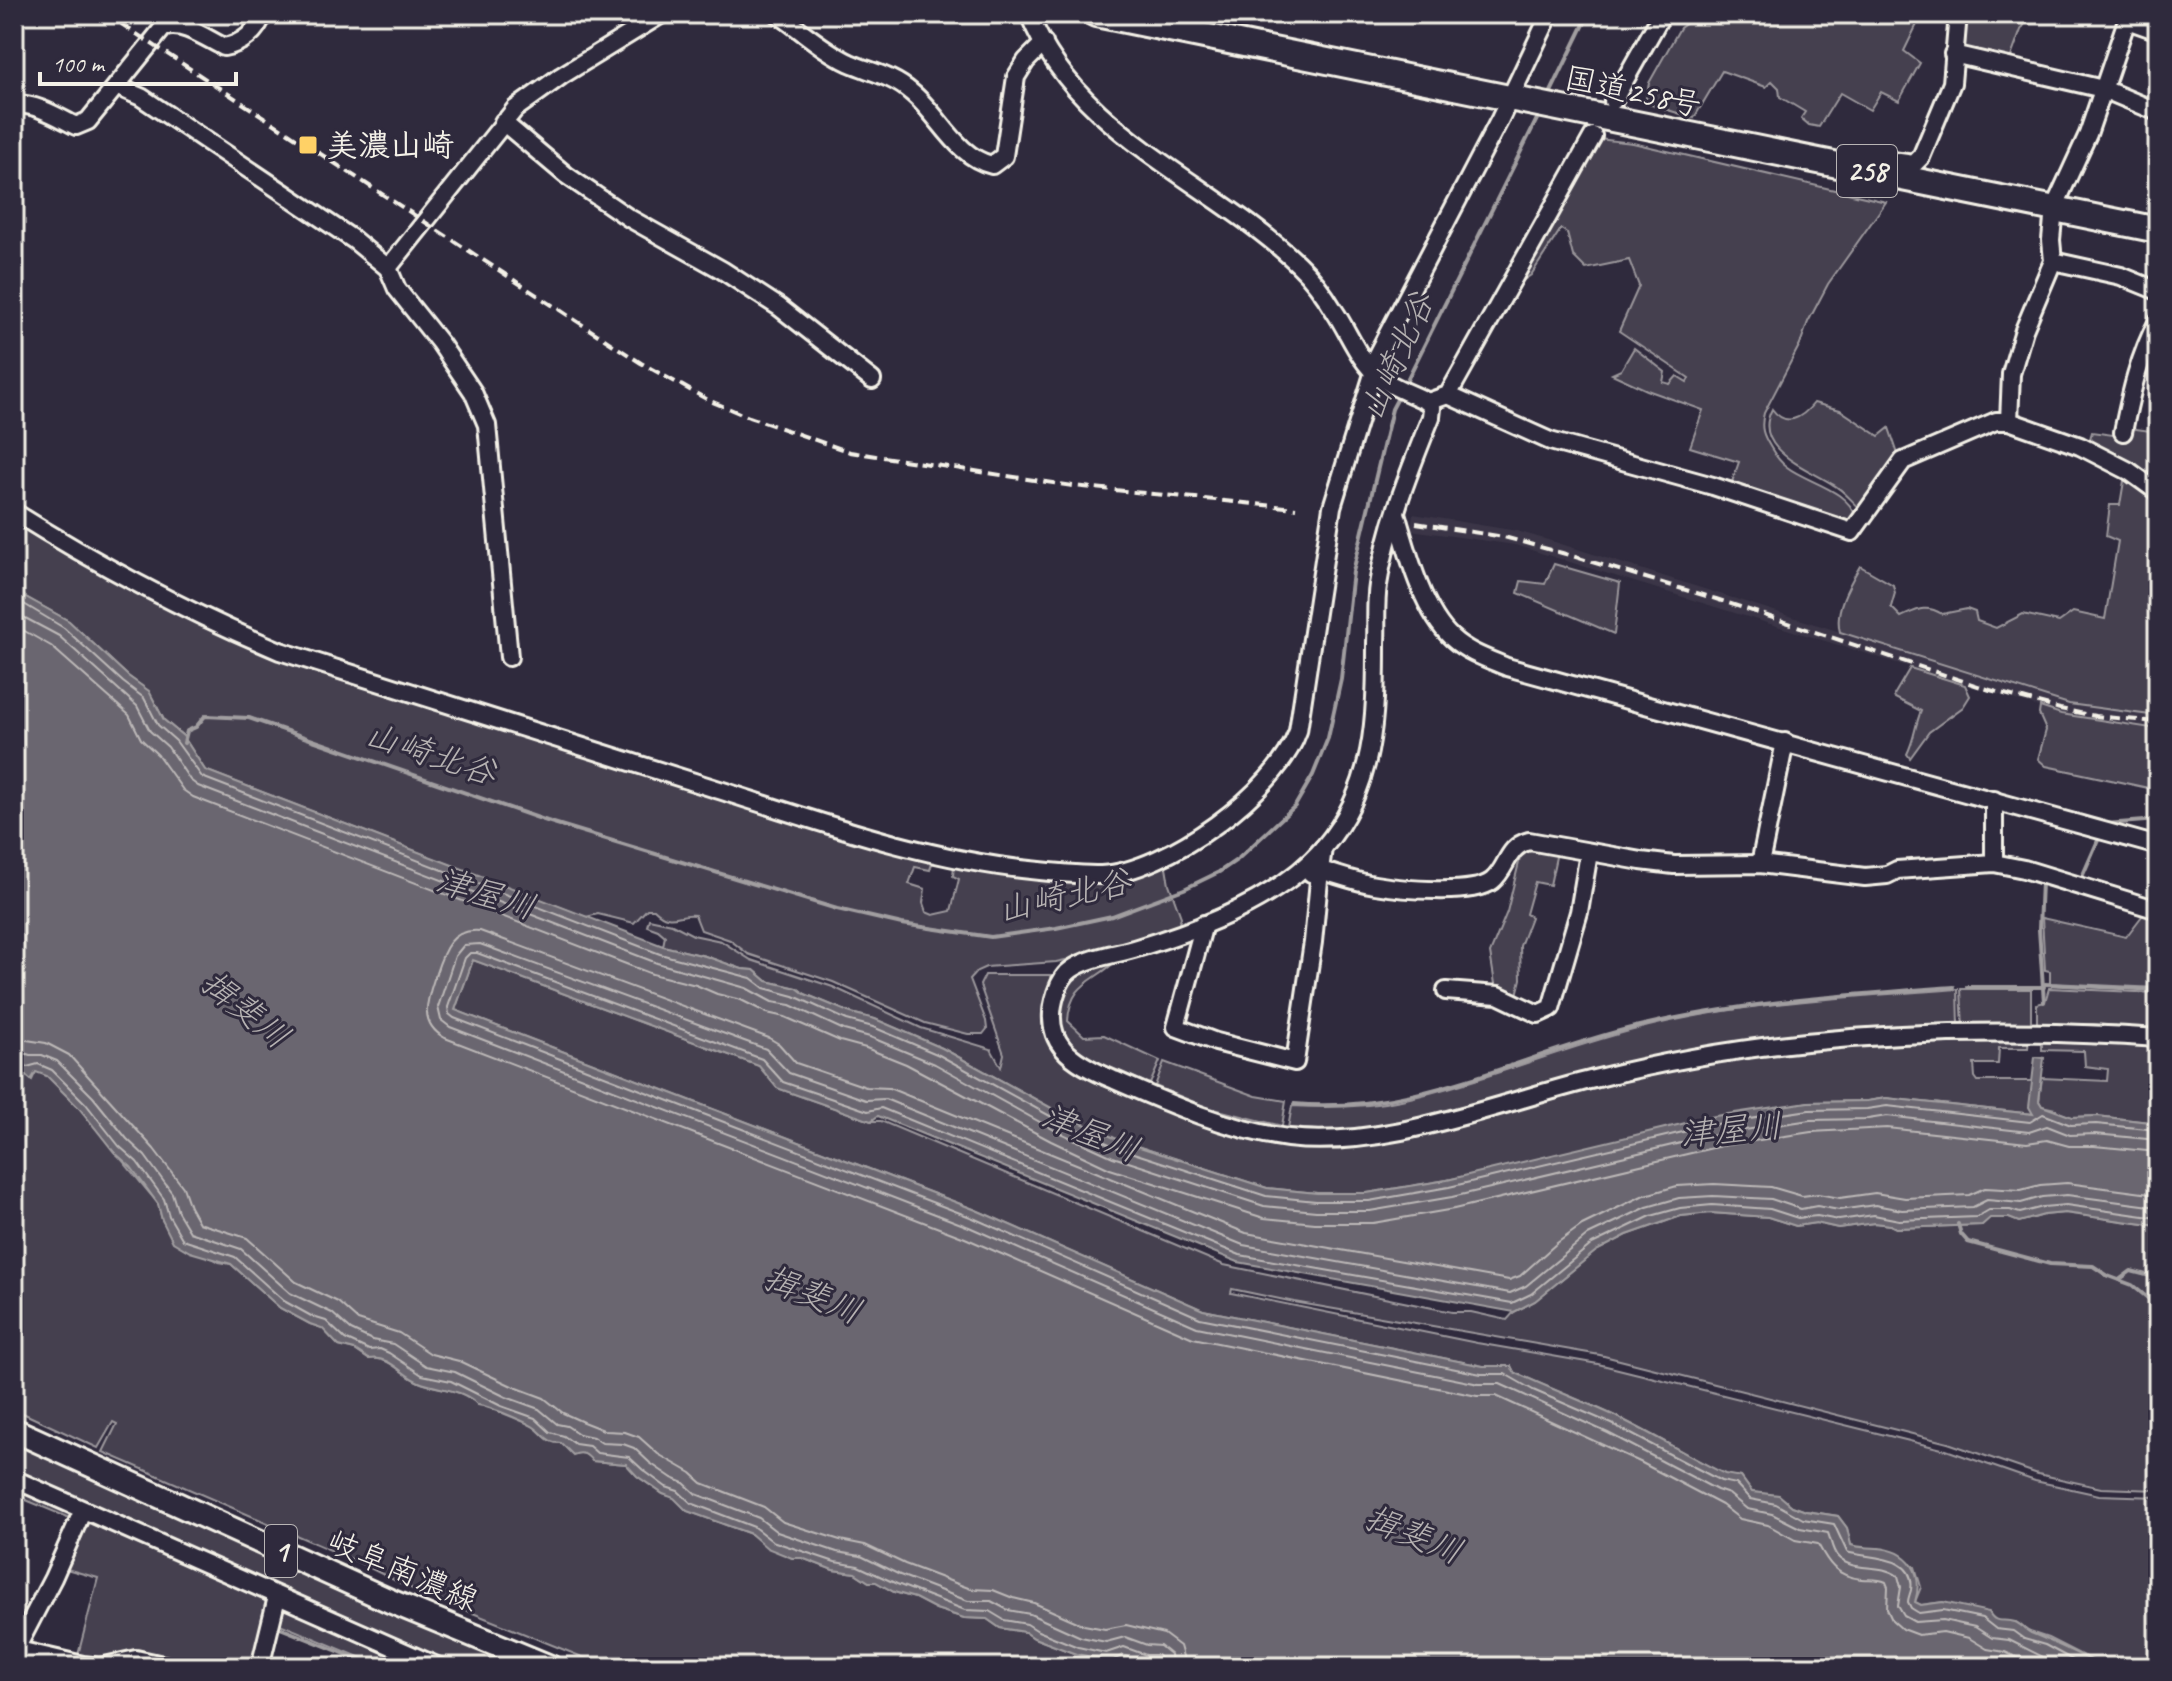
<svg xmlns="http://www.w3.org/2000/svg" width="2172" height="1681" font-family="Caveat,'Klee One',sans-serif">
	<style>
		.built { fill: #3b3647 }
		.green { fill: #454050; stroke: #9c989c; stroke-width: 2 }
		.water { fill: #6a6670; stroke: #a19ea0; stroke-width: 2 }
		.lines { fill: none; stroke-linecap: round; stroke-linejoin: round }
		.shore { stroke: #bdb9b8; stroke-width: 2 }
		.stream { stroke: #a19ea0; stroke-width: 4 }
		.minor-casing { stroke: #f4f1e8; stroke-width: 22 }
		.major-casing { stroke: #f4f1e8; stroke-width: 28 }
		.highway-casing { stroke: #f4f1e8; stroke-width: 30 }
		.minor { stroke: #2f2a3d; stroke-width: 16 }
		.major { stroke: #2f2a3d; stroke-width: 22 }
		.highway { stroke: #2f2a3d; stroke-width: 24 }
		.rail { stroke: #f4f1e8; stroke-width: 4; stroke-dasharray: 12 6; stroke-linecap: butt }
		.poi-dot { fill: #ffd166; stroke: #2f2a3d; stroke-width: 3 }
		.labels { text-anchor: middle; stroke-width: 6; stroke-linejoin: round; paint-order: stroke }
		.shield { fill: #2f2a3d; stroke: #b9b5b5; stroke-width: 2 }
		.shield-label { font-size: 30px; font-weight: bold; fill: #f4f1e8 }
		.street-label { font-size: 32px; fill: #f4f1e8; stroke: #2f2a3d }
		.poi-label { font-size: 32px; font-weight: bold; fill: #f4f1e8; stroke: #2f2a3d; text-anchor: start }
		.water-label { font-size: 34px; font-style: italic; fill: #b6b2b2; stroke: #2f2a3d }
	</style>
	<rect width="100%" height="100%" fill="#2f2a3d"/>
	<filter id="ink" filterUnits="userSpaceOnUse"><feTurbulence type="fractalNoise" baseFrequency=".0125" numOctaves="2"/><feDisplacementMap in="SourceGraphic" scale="16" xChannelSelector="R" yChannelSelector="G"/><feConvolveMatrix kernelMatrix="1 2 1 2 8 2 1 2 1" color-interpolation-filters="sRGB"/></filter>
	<g filter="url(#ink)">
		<!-- built -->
		<polygon class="built" points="1413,514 1517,531 1558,543 2069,704 2158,716 2158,729 2061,714 1515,545 1411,530"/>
		<!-- green -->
		<g class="green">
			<polygon points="1699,14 1922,14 1904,51 1920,63 1899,101 1881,92 1870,110 1840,93 1819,127 1809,125 1801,118 1805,112 1780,97 1779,88 1772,81 1766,87 1722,71 1694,118 1645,103 1649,83 1680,28"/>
			<polygon points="1961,14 2031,14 2021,30 2008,65 1958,47"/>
			<path d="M1598 139 1633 143 1886 202 1828 284 1808 322 1800 344 1764 413C1760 428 1763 435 1771 448 1775 455 1780 462 1787 467 1808 483 1847 489 1856 517L1853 522 1842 523 1731 485 1739 462 1690 447 1703 410 1647 390 1612 374 1621 370 1634 348 1665 372 1663 382 1670 384 1677 376 1687 382 1689 378 1619 331 1639 286 1629 260 1586 269 1573 256 1567 233 1561 229 1531 275 1518 284Z"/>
			<path d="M1814 403 1840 410 1879 436 1889 428 1899 457 1861 509C1851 501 1844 490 1832 484 1807 468 1751 449 1772 409 1786 428 1802 418 1814 403Z"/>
			<polygon points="2129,428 2158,432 2158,486 2089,442 2092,432 2127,437"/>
			<path d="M2125 475 2158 500V716L2069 704 1840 632C1834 610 1849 585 1860 566L1893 585 1895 593 1891 607 1901 617C1917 610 1926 604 1942 614L1967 609 1975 612 1977 621 1996 628 2023 614 2059 622 2073 612 2105 619 2118 541 2106 536 2110 505H2120Z"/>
			<path d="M14 520C98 575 187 619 281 658L815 829 933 860 930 870 915 867 909 884 925 889 923 903 926 912 933 915 951 911 959 879 953 876 954 865 1020 875 1165 861 1169 884 1181 917 1177 929 1131 946 1056 962 986 967 977 971 970 979 986 1021 987 1029 983 1034H968L925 1023 833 982 748 954 730 940 701 930 695 915C679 912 671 926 654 909H647L634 923 598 914 586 917 205 770 183 736 164 720 149 692 128 676 69 621 24 596 14 586Z"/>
			<polygon points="1554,564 1620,583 1614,634 1518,593 1521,581 1545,584"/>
			<path d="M1910 668 1965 685 1970 696 1963 707 1929 732 1910 758 1907 754C1915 738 1914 728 1921 711L1895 698 1894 695Z"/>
			<polygon points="2040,707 2061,714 2158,729 2158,775 2153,789 2046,766 2038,759 2046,730 2039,714"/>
			<polygon points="1531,846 1557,852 1550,885 1535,882 1526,914 1531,917 1520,946 1521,979 1516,999 1496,990 1490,953 1507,912 1522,850"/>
			<polygon points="2145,912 2158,915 2158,988 2050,983 2050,971 2045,970 2042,918 2126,937"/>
			<path d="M649 919 672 924 693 935 721 941 751 960 833 987 921 1028 991 1049 1001 1067 1004 1054 980 985 985 975H1051C1052 985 1047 990 1044 999 1035 1033 1055 1056 1082 1073L1305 1144 1709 1060 1884 1042 2029 1039 2028 1048H1999L1998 1064H1974L1975 1077 1978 1081H2034L2031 1097 2034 1114 1886 1098 1867 1101 1808 1102 1447 1180 1367 1193H1317L1267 1188 1121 1141 1064 1115 942 1048 875 1019 851 1013 805 994 797 988 767 981 754 970 742 969 705 956 663 946 665 936 658 930 647 926Z"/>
			<path d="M473 960 759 1066 777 1088 871 1121H881L1224 1265 1452 1312H1471L1507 1320 1514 1312 1535 1301 1596 1251 1627 1235 1681 1216 1711 1213 1768 1217 1796 1226 1816 1223 1838 1228 1874 1223 1890 1225 1896 1228 1982 1225 1989 1218H2009L2019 1222 2044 1215 2065 1213 2158 1226V1490L2101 1488 2038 1474 1948 1443 1600 1355 1294 1302 1232 1289 1231 1293 1477 1343 1598 1364 1946 1450 2035 1481 2099 1495 2158 1497V1667H2105L2048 1638 2027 1631 2016 1622H2000L1943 1602 1921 1605 1915 1602 1921 1587 1915 1567 1879 1548 1863 1549 1851 1545 1847 1528 1838 1516 1806 1511 1792 1506 1779 1496 1752 1492 1741 1477 1725 1475C1688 1456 1653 1434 1615 1416 1581 1400 1548 1388 1514 1372L1511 1366H1483L1203 1310 976 1210 455 1010Z"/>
			<path d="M1117 960C1095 982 1070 982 1068 1021L1084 1036 1104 1035 1160 1061 1150 1084C1135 1078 1119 1070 1103 1065 1095 1062 1087 1062 1080 1057 1054 1039 1050 995 1077 976 1088 967 1104 964 1117 960Z"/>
			<polygon points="2049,988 2158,993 2158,1029 2093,1024 2037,1027 2037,1004 2045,1002"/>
			<path d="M1958 989 1959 1027C1836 1027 1716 1042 1597 1071 1520 1089 1444 1113 1367 1130L1334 1131 1288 1128 1292 1106C1328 1108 1364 1108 1401 1100 1480 1083 1555 1050 1633 1030 1739 1002 1849 997 1958 989Z"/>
			<polygon points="1961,989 2031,989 2031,1027 1963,1027"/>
			<polygon points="2042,1040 2158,1044 2158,1123 2097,1116 2072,1117 2061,1113 2055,1109 2042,1106 2039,1101 2042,1078 2107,1081 2108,1069 2085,1066 2084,1051 2042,1050"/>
			<polygon points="1164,1062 1256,1096 1286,1101 1282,1126 1206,1107 1155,1086"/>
			<path d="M14 1064 21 1073 32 1080 36 1071 47 1076 80 1109 151 1195 158 1204 162 1220 170 1232 219 1262 231 1264 280 1308 310 1324 322 1328 339 1346 355 1350 368 1359C390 1355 401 1375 419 1382 439 1390 462 1388 478 1405 487 1406 526 1422 534 1427 544 1434 546 1443 561 1443L573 1454C583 1451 587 1454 593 1461L626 1464 637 1476 663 1494 674 1497 687 1511 751 1534 792 1558H802L833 1570 855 1573 869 1582H876L894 1592 915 1598 936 1609 964 1618 987 1619 1000 1628 1025 1632 1034 1638 1076 1654 1113 1659 1123 1655 1145 1663 1154 1662 1158 1667H607L408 1587 356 1561 103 1452 117 1424 113 1422 98 1448 14 1409Z"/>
			<polygon points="14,1440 364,1602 522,1667 451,1667 280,1594 14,1472"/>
			<polygon points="14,1485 73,1512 74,1520 14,1495"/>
			<polygon points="88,1519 264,1598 268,1607 252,1667 194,1667 136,1652 94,1662 77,1659 98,1578 63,1568"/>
			<polygon points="283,1606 423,1667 383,1667 275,1622 279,1608"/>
		</g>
		<!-- water -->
		<path class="water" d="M14 586 24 596 69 621 128 676 149 691 164 720 183 736 205 770 663 946 705 956 742 969 754 970 767 981 797 988 805 994 851 1013 875 1019 942 1048 1064 1115 1121 1141 1267 1188 1317 1193H1367L1447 1180 1715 1116 1808 1102 1867 1101 1886 1098 2033 1114 2029 1107 2035 1057 2044 1058 2039 1101 2042 1106 2072 1117 2097 1116 2158 1123V1226L2065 1213 2044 1215 2019 1222 2009 1218H1990L1982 1225 1896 1228 1890 1225 1874 1223 1838 1228 1816 1223 1796 1226 1768 1217 1711 1213 1681 1216 1627 1235 1596 1251 1535 1301 1514 1312 1238 1262 878 1116 871 1121 777 1088 759 1066 473 960 455 1010 976 1210 1203 1310 1483 1366H1511L1514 1372C1548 1388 1581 1400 1615 1416 1653 1434 1688 1456 1725 1474L1741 1477 1752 1492 1779 1495 1792 1506 1806 1511 1838 1516 1847 1528 1851 1545C1861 1548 1867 1547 1877 1548 1910 1550 1924 1573 1915 1602L1921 1605 1943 1602 1989 1612C1995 1625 2004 1618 2015 1622 2021 1624 2025 1630 2031 1633 2056 1643 2080 1655 2105 1667H1158L1154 1662 1145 1663 1123 1655 1106 1664 1098 1658 1076 1654 1034 1638 1025 1632 1000 1628 987 1619 964 1618 936 1609 915 1598 894 1592 876 1582H869L855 1573 833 1570 802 1558H792L767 1548 751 1534 687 1511 674 1498 663 1494 637 1476 626 1464 592 1461C587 1454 582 1451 573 1455L561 1443C546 1443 545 1434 534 1427 527 1422 486 1405 478 1405 463 1388 438 1390 419 1382 401 1375 390 1355 369 1359L355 1350 339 1346 322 1328 310 1324 280 1308 231 1264 190 1252 173 1242 162 1220 158 1204 131 1167 114 1152 80 1109 47 1076 36 1072 31 1080 14 1064Z"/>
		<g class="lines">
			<!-- shore -->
			<g class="shore">
				<polyline points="14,598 64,628 123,682 144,698 158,725 176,741 202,777 660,954 751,978 764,988 794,996 847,1020 873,1027 939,1055 1061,1122 1118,1148 1266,1196 1316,1201 1369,1201 1449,1187 1717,1124 1809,1110 1867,1109 1887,1106 2030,1122 2043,1114 2071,1125 2096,1124 2158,1130"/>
				<polyline points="14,612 59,636 137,706 150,731 168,747 190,780 198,786 657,963 746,988 772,1002 790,1005 844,1030 870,1037 935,1064 1056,1131 1113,1157 1264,1206 1316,1211 1370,1211 1452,1197 1719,1134 1810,1120 1868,1119 1887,1116 2029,1132 2047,1126 2070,1135 2095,1134 2158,1140"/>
				<polyline points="14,625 51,646 129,715 141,739 158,755 183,790 193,797 652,974 696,985 717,994 741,1000 767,1013 785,1017 840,1041 866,1048 906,1064 1051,1141 1110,1169 1264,1218 1315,1223 1373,1223 1454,1209 1721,1146 1811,1132 1887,1128 2027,1143 2047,1140 2069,1146 2094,1146 2158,1152"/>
				<polyline points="14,1038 46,1043 69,1055 154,1149 183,1187 190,1207 199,1223 247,1238 296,1282 338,1302 358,1320 399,1333 431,1354 459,1361 512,1386 544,1398 563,1413 583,1422 606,1431 625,1432 639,1437 658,1454 691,1473 702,1483 764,1507 783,1522 840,1540 865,1545 905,1564 971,1589 993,1590 1013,1598 1034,1603 1084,1625 1105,1629 1126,1625 1164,1634 1180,1646 1186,1667"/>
				<polyline points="14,1050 30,1055 42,1055 57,1061 93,1097 127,1139 145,1156 172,1193 178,1212 190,1232 241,1249 290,1293 332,1313 351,1330 372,1340 393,1344 426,1366 455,1372 506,1397 539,1409 557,1424 567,1426 579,1434 593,1437 602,1443 623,1444 634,1448 650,1463 672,1478 684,1483 696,1494 759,1518 777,1532 837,1552 861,1556 900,1575 968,1601 991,1601 1008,1610 1030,1614 1081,1637 1106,1642 1125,1637 1147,1645 1160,1646 1171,1655 1173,1667"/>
				<polyline points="14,1060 21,1061 27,1067 38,1064 52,1070 86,1104 119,1146 137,1162 164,1199 169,1216 183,1240 235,1257 284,1301 313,1317 326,1321 345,1339 369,1350 380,1349 389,1353 422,1375 451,1381 501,1406 535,1418 550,1432 564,1436 575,1444 589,1446 597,1453 629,1457 643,1470 666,1487 678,1491 691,1503 754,1527 772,1541 835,1562 858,1566 897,1584 965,1610 989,1611 1004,1620 1027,1624 1038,1631 1078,1647 1106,1653 1124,1647 1146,1655 1157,1655 1162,1660 1163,1667"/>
				<path d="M2037 1667 2005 1652 1987 1649 1969 1638 1943 1632 1918 1635 1902 1629 1892 1620 1887 1609 1888 1587 1886 1582C1877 1578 1870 1580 1861 1579 1836 1576 1828 1563 1818 1544L1795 1540 1768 1525 1740 1519 1722 1505 1640 1462 1496 1396H1477L1193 1338 965 1238 445 1038C418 1023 427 1000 435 976 443 952 450 928 480 931L769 1038 779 1044 796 1063 866 1087 889 1088 1246 1233 1509 1280 1520 1276 1557 1243 1582 1225 1642 1196 1677 1186 1714 1184 1771 1187 1802 1196 1818 1194 1840 1198 1875 1193 1905 1198 1969 1195 1985 1188 2021 1190 2040 1185 2067 1183 2158 1195"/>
				<path d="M2063 1667 2009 1640 1992 1638 1975 1627 1943 1620 1915 1622 1904 1616 1898 1606 1901 1587 1898 1576C1879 1562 1853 1573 1838 1557 1832 1551 1831 1540 1828 1533L1800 1528 1772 1514 1747 1509 1729 1494 1717 1490 1608 1433 1500 1384H1479L1197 1327 969 1227 450 1027 441 1020 438 1007 455 956 464 945 480 944 766 1049 789 1073 866 1100 885 1099 1243 1245 1510 1293 1526 1286 1588 1235 1647 1207 1679 1198 1713 1196 1771 1199 1801 1209 1817 1206 1839 1210 1875 1205 1902 1210 1973 1207 1987 1200 2021 1203 2042 1197 2067 1195 2158 1207"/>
				<path d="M2086 1667 2045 1645 2024 1639 2013 1631 1996 1629 1982 1618 1943 1610 1919 1613 1911 1608 1908 1602C1908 1598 1910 1594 1911 1590 1917 1554 1867 1559 1847 1552L1834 1524 1803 1519 1776 1504 1750 1499 1736 1484 1721 1481 1612 1424 1533 1390 1505 1374H1481L1200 1318 973 1218 454 1018 449 1014 448 1007 465 958 470 953H477L762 1059 783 1082 868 1111 881 1108 1240 1255 1512 1303 1531 1294 1592 1244 1651 1216 1680 1208 1712 1205 1770 1209 1798 1218 1817 1216 1839 1220 1874 1215 1899 1220 1977 1217 1989 1210H2010L2020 1213 2043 1207 2066 1205 2158 1218"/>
			</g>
			<!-- stream -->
			<g class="stream">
				<polyline points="1548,98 1589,14"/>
				<polyline points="1405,384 1540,113"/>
				<polyline points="184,743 187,731 196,727 205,716 249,718 547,821 837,909 902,924 991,937 1056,928 1112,916 1184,889 1219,872 1238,859 1295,806 1313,775 1328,738 1341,679 1353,572 1392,409 1401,392"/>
				<polyline points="2106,824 2158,820"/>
				<polyline points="2076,881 2082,877 2099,838"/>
				<polyline points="2041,882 2039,929 2044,1002"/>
				<polyline points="2045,984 2158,990"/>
				<polyline points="1967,987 2044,987"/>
				<path d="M1294 1104C1416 1115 1519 1055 1635 1027 1740 1002 1847 995 1954 987"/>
				<polyline points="1958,1224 1961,1234 1968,1242 2050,1264 2093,1266 2108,1276 2132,1285 2150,1300 2158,1301"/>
				<polyline points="2119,1280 2131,1271 2158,1278"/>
				<polyline points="275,1626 378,1667"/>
				<polyline points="14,1661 49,1667"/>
			</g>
			<!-- minor casing -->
			<g class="minor-casing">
				<g id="minor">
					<path d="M778 14C801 30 824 51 850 63 871 72 893 76 911 92 939 114 956 157 992 165L1004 156 1016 77 1026 61 1044 43"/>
					<path d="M1029 14C1076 134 1210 180 1298 264 1312 277 1325 295 1335 312 1349 333 1359 361 1379 377 1393 388 1413 394 1428 402L1448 395 1593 136"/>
					<polyline points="2127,20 2158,31"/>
					<polyline points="1953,54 2103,89 2158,112"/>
					<polyline points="118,87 141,97 354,240 388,268 397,289 440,343 473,392 487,425 509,657"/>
					<polyline points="1613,101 1662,14"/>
					<path d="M14 105C34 102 58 117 76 126L88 121 163 28C182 20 207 39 224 47 242 44 257 32 263 14"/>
					<polyline points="503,122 566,175 629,218 722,270 779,307 872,380"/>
					<polyline points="1860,169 1863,157 1914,164 1921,157 1952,83 1958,14"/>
					<polyline points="2053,261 2121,276 2158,291"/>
					<polyline points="388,268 515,109 561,76 662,14"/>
					<polyline points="1371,366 1500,119 1550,14"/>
					<polyline points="1448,395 1550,441 1713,486 1852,532 1903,461 1996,421 2009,421 2080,446 2129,471 2158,492"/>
					<path d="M1428 402 1432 408 1431 417C1409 472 1387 526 1378 585 1375 604 1377 624 1376 643 1376 718 1375 787 1324 847 1280 899 1201 929 1137 948 1118 954 1089 957 1072 969 1064 974 1059 984 1056 993 1040 1043 1072 1062 1112 1079 1167 1103 1228 1130 1288 1138 1385 1150 1500 1102 1594 1079 1663 1062 1735 1049 1806 1042 1922 1030 2042 1030 2158 1038"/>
					<polyline points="2009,421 2011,374 2024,330 2053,261 2051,240 2054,208 2088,134 2129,14"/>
					<path d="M2123 432C2131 393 2139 356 2158 321"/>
					<path d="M14 512C100 566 187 612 280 651 424 697 568 743 713 788 820 822 928 861 1040 871 1060 873 1081 875 1101 875 1166 872 1277 792 1298 731L1332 507 1374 371"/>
					<path d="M1396 513C1407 550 1422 611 1452 638 1467 652 1488 659 1507 667L2158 846"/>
					<path d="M1323 848 1320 870C1338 875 1356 882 1375 885 1399 889 1473 896 1492 881 1508 868 1506 847 1529 841L1641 861 1674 865 1760 864 1865 877 1887 875 1897 870 1994 863 2024 869 2158 910"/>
					<polyline points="1994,863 1994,800"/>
					<polyline points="1760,864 1785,742"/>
					<polyline points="1204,924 1176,1027 1216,1042 1295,1062 1313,942 1320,870 1311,873"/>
					<polyline points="1446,991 1498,995 1538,1014 1551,1008 1579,912 1589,853"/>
					<polyline points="14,1479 439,1667"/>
					<polyline points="14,1649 83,1665 100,1667 136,1659 172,1667"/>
					<polyline points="16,1649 53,1578 83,1510"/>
					<polyline points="260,1667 277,1597"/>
				</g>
			</g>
			<!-- major casing -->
			<g class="major-casing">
				<polyline id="major" points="14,1430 390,1601 550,1667"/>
			</g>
			<!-- highway casing -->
			<g class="highway-casing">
				<polyline id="highway" points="1096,14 2158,230"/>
			</g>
			<!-- minor -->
			<use href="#minor" class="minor"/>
			<!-- major -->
			<use href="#major" class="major"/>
			<!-- highway -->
			<use href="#highway" class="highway"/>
			<!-- rail -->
			<g class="rail">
				<polyline points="106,14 641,363 708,400 749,417 850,452 1073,486 1296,508"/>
				<polyline points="1416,523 1504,537 1562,553 1716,599 1990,690 2060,709 2095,716 2158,722"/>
			</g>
		</g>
	</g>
	<!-- markers -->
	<rect class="poi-dot" x="298" y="135" width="20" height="20" rx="4"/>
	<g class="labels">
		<!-- shield labels -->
		<g class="shield">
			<rect x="1837" y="145" width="60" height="52" rx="6"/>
			<rect x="265" y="1525" width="32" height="52" rx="6"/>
		</g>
		<g class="shield-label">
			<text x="1867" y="181">258</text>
			<text x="281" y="1561">1</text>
		</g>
		<!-- street labels -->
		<g class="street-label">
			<text transform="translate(1633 91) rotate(12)" y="11">国道258号</text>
			<text transform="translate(403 1570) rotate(23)" y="11">岐阜南濃線</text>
		</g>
		<!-- poi labels -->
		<g class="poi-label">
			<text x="326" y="156">美濃山崎</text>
		</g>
		<!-- water labels -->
		<g class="water-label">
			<text transform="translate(1396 356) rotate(-66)" y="12">山崎北谷</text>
			<text transform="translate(431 753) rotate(18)" y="12">山崎北谷</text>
			<text transform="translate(486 893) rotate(17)" y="12">津屋川</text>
			<text transform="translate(1064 895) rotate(-13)" y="12">山崎北谷</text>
			<text transform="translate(246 1009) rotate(39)" y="12">揖斐川</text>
			<text transform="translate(1731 1129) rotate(-5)" y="12">津屋川</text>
			<text transform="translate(1091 1132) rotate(22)" y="12">津屋川</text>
			<text transform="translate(813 1294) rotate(22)" y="12">揖斐川</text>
			<text transform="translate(1414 1534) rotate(22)" y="12">揖斐川</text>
		</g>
	</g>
	<!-- margin -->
	<rect width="2172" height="1681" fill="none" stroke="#2f2a3d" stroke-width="48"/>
	<rect x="24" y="24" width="2124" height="1633" fill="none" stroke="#f4f1e8" stroke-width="3" filter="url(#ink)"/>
	<!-- scale -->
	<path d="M40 72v12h196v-12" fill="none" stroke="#f4f1e8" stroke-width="4"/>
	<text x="52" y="72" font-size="24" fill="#f4f1e8" stroke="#2f2a3d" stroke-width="6" paint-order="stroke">100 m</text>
</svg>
